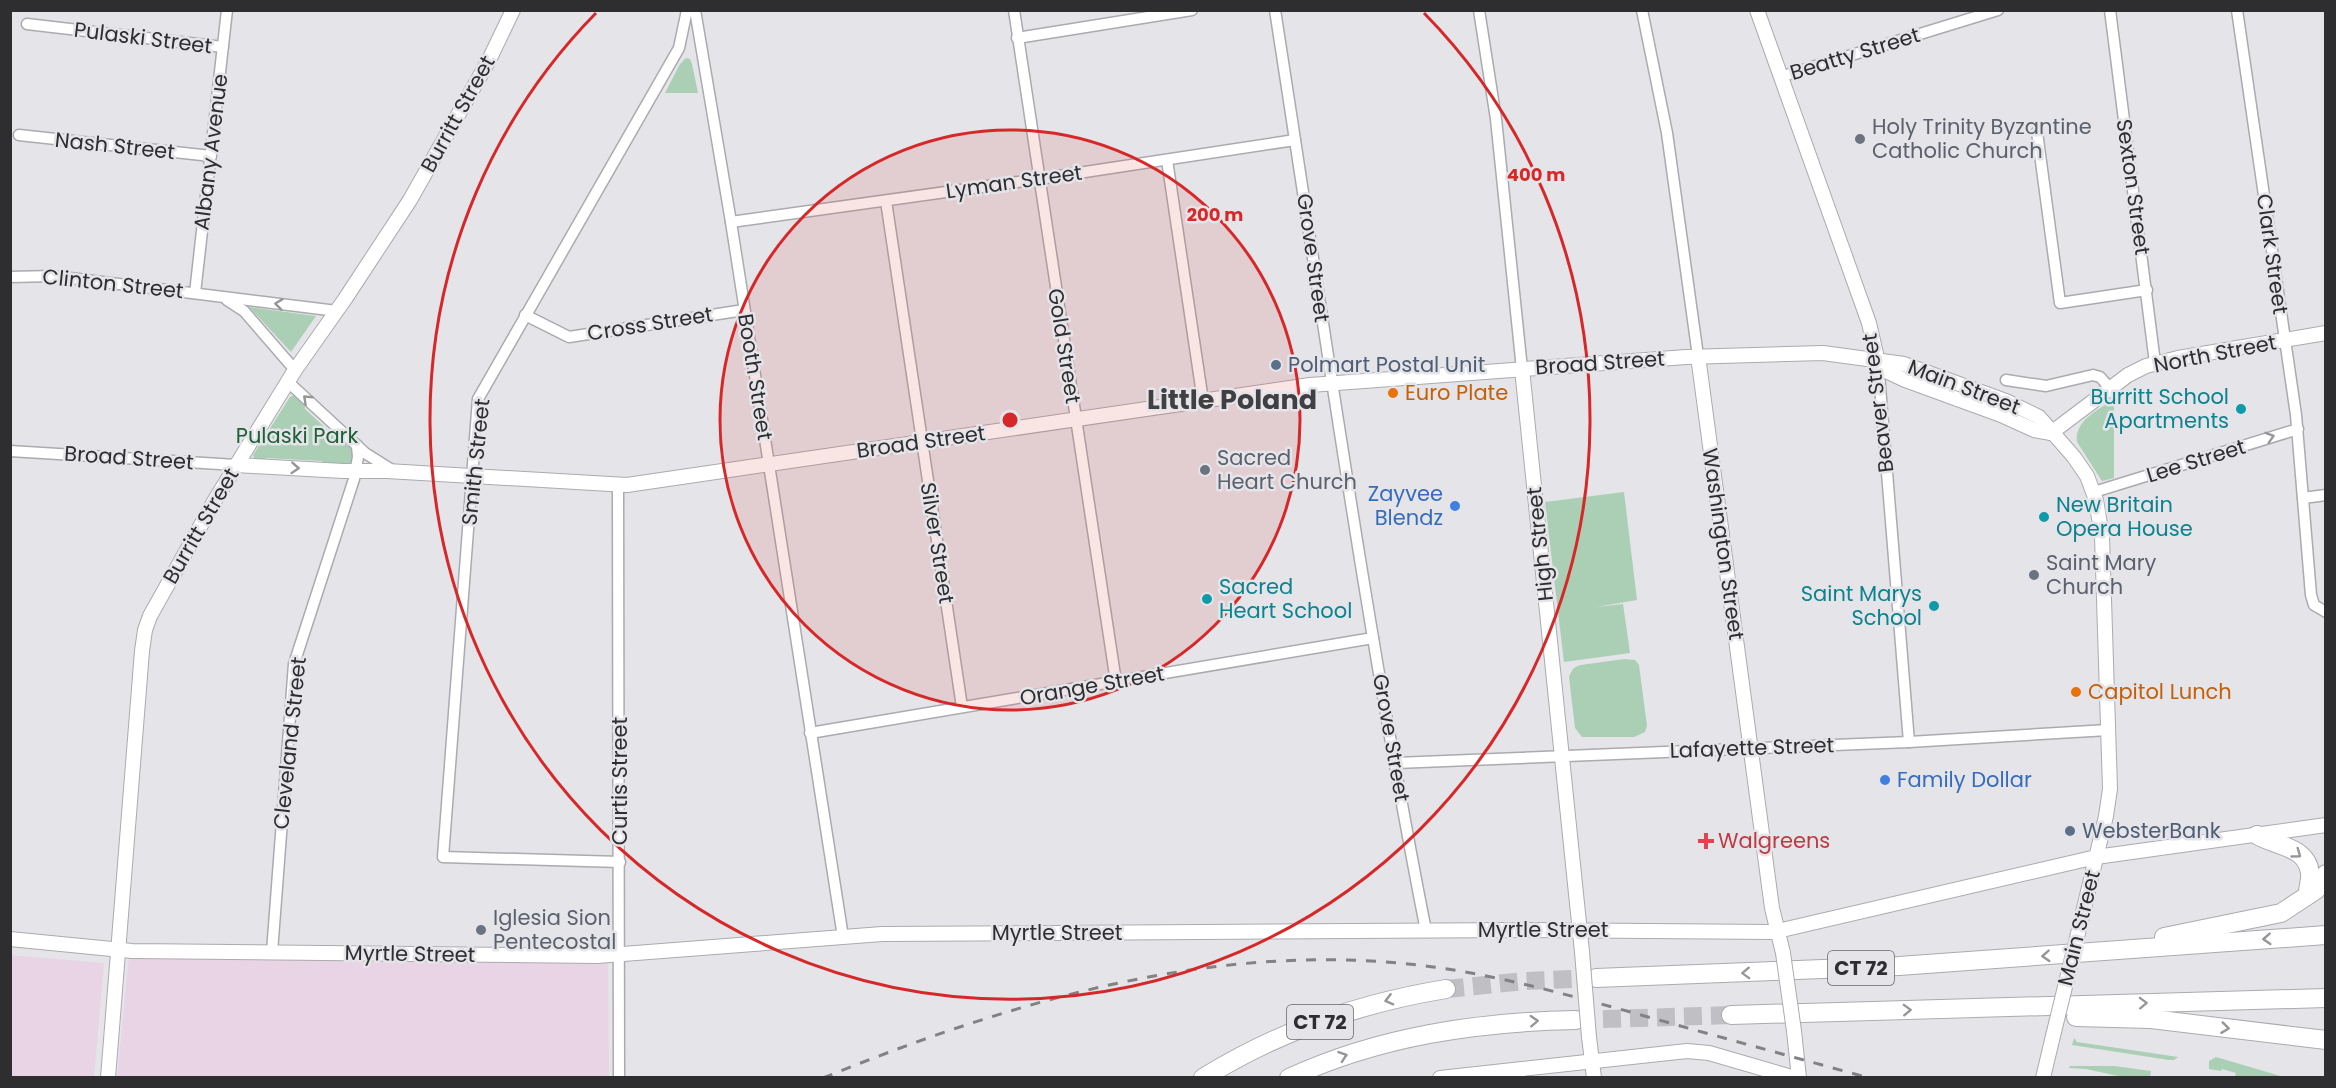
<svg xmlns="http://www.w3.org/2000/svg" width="2336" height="1088" font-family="Poppins,sans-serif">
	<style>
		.industrial { fill: #e8d4e4 }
		.green { fill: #abcfb4 }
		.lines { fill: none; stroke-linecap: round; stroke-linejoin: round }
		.highway-tunnel { stroke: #c0c0c4; stroke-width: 18; stroke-dasharray: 18 9; stroke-linecap: butt }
		.street-casing { stroke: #ababaf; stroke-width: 13 }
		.secondary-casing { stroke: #ababaf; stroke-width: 16 }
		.highway-casing { stroke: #ababaf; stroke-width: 20 }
		.street { stroke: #fff; stroke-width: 10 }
		.secondary { stroke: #fff; stroke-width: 14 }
		.highway { stroke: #fff; stroke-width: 18 }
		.rail { stroke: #828285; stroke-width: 3; stroke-dasharray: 10 10; stroke-linecap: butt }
		.secondary-bridge-casing { stroke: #ababaf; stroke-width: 16; stroke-linecap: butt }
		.secondary-bridge { stroke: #fff; stroke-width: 14 }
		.oneway { stroke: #969698 }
		.ring { fill: none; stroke: #d62828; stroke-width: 3 }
		.worship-dot { fill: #6b7280; stroke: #e4e4e9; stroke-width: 2 }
		.service-dot { fill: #5c6f8a; stroke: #e4e4e9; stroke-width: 2 }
		.food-dot { fill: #e8710a; stroke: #e4e4e9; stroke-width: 2 }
		.culture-dot { fill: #0f9aa8; stroke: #e4e4e9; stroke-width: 2 }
		.shop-dot { fill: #3f7fe0; stroke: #e4e4e9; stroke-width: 2 }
		.health-dot { fill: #e0444e; stroke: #e4e4e9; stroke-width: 2 }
		.labels { text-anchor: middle; stroke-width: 5; stroke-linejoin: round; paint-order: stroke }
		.shield { fill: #e4e4e9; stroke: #656568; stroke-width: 1.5 }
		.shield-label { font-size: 20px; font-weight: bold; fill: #2e2e30 }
		.street-label { font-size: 21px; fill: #2e2e30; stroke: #e4e4e9 }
		.worship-label { font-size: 21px; fill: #5b616d; stroke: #e4e4e9; text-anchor: start }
		.service-label { font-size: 21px; fill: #4e5e75; stroke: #e4e4e9; text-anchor: start }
		.food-label { font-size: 21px; fill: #c56008; stroke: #e4e4e9; text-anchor: start }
		.culture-label { font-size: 21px; fill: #0d838f; stroke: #e4e4e9; text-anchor: end }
		.park-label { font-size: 21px; fill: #206038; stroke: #e4e4e9 }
		.shop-label { font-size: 21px; fill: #366cbe; stroke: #e4e4e9; text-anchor: end }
		.health-label { font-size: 21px; fill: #be3a42; stroke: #e4e4e9; text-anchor: start }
		.district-label { font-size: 27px; font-weight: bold; fill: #404043; stroke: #e4e4e9 }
		.centre { fill: #d62828; stroke: #e4e4e9; stroke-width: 3 }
		.ring-label { font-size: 18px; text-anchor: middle; font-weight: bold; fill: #d62828; stroke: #e4e4e9; stroke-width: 5; stroke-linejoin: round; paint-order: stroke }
	</style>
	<rect width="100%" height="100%" fill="#e4e4e9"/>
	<!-- industrial -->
	<g class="industrial">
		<polygon points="10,955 104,963 94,1077 11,1077"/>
		<polygon points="129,956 608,960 609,1077 117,1078"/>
	</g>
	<!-- green -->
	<g class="green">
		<polygon points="686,58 690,59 692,64 698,93 665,93 680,64"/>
		<polygon points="249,307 316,316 291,352"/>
		<path d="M294 395 304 403 305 409 332 434 338 435C348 444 360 453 349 467H325L322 461 266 458 262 462 255 460 253 455 290 397Z"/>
		<path d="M2114 399V478L2102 481 2077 442C2074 421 2098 410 2114 399Z"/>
		<polygon points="1624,492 1637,600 1596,607 1623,604 1630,653 1564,662 1545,502"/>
		<path d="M1624 659 1635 660 1639 665 1647 726 1645 732 1634 737H1582L1575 728 1569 677C1572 670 1573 667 1581 665Z"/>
		<polygon points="2074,1038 2077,1042 2178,1057 2174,1060 2169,1060 2072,1045"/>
		<polygon points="2216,1057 2284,1077 2240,1077 2235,1076 2236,1073 2222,1069 2221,1071 2209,1069 2209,1061"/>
		<polygon points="2070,1066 2114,1066 2151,1071 2150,1077 2123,1077 2086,1069 2069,1068"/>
	</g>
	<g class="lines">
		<!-- highway-tunnel -->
		<g class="highway-tunnel">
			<polyline points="1446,989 1525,981 1596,978"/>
			<polyline points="1576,1020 1731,1015"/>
		</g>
		<!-- street casing -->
		<g class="street-casing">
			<g id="street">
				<polyline points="695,10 731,222 843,937"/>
				<polyline points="1014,10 1116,682"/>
				<path d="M1275 10C1323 318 1366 626 1426 931"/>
				<polyline points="1479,10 1496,119 1522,369"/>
				<polyline points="1642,10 1667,133 1698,356"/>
				<polyline points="2110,10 2155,363"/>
				<polyline points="2237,10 2296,415 2311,595 2314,605 2326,612"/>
				<polyline points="27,24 223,47"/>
				<polyline points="1017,38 1192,10"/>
				<polyline points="1780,77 1998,10"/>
				<polyline points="2037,132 2060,303 2147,290"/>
				<polyline points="19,135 211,156"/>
				<polyline points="1167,160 1203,401"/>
				<polyline points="886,201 962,707"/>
				<polyline points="731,222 1039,179 1295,140"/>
				<polyline points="10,277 54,276 337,311"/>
				<polyline points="195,293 227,10"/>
				<polyline points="227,300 244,311 295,370"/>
				<polyline points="525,315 569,337 744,310"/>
				<polyline points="1878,362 1909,742"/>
				<polyline points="2006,380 2046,386 2093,375 2100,377 2110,388"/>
				<polyline points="287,381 365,453 392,470"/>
				<polyline points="10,451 236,465"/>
				<polyline points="618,485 619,1078"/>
				<polyline points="2094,492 2298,429"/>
				<polyline points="2303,498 2326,495"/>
				<polyline points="810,733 1373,638"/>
				<polyline points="1396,763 1909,742 2108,730"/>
				<polyline points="620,862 443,857 478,399 679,48 687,10"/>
				<polyline points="272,952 294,664 354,479 358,457 357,445"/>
			</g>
		</g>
		<!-- secondary casing -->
		<g class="secondary-casing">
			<g id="secondary">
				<polyline points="1757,10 1869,323 1878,362"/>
				<polyline points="1698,356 1772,908 1783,953"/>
				<polyline points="1878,362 1888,372 1905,380 2001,415 2034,430 2051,433"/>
				<polyline points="1522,369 1582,952"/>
				<polyline points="2051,433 2128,375 2146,366 2178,358 2326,333"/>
				<polyline points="236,465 343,471 387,471 627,485 1310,385 1686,357 1823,353 1904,364 2006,401 2039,417 2074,457 2087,476 2096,500 2102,536 2110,789 2106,816 2075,946"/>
				<polyline points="10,939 132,951 597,956 882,934 1520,930 1773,932 2096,857 2326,825"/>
				<polyline points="1794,1031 1799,1078"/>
				<polyline points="1589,1037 1594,1078"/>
				<polyline points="108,1078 142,651 145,630 150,616 215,500 295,370 345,299 410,200 489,60 513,10"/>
				<polyline points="1440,1078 1687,1051 1709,1053 1795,1078"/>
				<polyline points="2043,1078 2052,1040"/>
			</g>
		</g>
		<!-- highway casing -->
		<g class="highway-casing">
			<g id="highway">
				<path d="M2257 835C2275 846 2307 846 2310 873 2311 880 2308 886 2308 893"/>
				<polyline points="2164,937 2281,913 2316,890 2326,874"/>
				<polyline points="1596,978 1899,966 2326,935"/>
				<polyline points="1731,1015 2326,998"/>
				<polyline points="2076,1017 2151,1019 2326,1040"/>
				<path d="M1203 1078C1277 1032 1360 1003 1446 989"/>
				<path d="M1289 1078C1380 1036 1477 1022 1576 1020"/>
			</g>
		</g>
		<!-- street -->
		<use href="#street" class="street"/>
		<!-- secondary -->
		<use href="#secondary" class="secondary"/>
		<!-- highway -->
		<use href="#highway" class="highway"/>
		<!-- rail -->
		<path class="rail" d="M823 1078C1015 1000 1224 938 1433 967 1501 976 1568 995 1634 1013 1712 1035 1790 1056 1869 1078"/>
		<!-- secondary-bridge casing -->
		<g class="secondary-bridge-casing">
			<g id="secondary-bridge">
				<polyline points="1582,952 1589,1037"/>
				<polyline points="1783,953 1794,1031"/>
				<polyline points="2052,1040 2075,946"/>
			</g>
		</g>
		<!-- secondary-bridge -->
		<use href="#secondary-bridge" class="secondary-bridge"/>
	</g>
	<!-- one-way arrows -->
	<defs><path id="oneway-chevron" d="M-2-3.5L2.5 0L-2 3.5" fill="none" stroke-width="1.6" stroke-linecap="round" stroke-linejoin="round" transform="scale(1.5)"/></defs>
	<g class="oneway">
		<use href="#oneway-chevron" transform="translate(279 304) rotate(-173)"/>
		<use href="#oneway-chevron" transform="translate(307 399) rotate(-137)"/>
		<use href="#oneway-chevron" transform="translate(2270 437) rotate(-17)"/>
		<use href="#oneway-chevron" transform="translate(295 468) rotate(4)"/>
		<use href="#oneway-chevron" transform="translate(2297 854) rotate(36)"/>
		<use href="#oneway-chevron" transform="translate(2267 939) rotate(176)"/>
		<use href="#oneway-chevron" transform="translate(2046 956) rotate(176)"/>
		<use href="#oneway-chevron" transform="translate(1746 973) rotate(178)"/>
		<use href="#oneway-chevron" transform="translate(1389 1000) rotate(166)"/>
		<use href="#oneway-chevron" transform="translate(2143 1003) rotate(-2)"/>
		<use href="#oneway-chevron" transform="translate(1907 1010) rotate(-2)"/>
		<use href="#oneway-chevron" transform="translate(1534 1021) rotate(-3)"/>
		<use href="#oneway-chevron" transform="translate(2225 1028) rotate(7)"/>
		<use href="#oneway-chevron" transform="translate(1343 1056) rotate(-19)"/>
	</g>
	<!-- distance rings -->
	<circle cx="1010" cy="420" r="290" fill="#d62828" fill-opacity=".12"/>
	<g class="ring">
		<circle cx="1010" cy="420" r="290"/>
		<path d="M1424 13A580 580 0 1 1 596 13"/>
	</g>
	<!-- markers -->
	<g class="worship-dot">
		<circle cx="1860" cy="139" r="6"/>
		<circle cx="1205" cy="470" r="6"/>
		<circle cx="2034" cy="575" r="6"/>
		<circle cx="481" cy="930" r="6"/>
	</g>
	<g class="service-dot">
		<circle cx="1276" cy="365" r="6"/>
		<circle cx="2070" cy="831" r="6"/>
	</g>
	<g class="food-dot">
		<circle cx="1393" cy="393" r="6"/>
		<circle cx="2076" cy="692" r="6"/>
	</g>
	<g class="culture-dot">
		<circle cx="2241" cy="409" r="6"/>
		<circle cx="2044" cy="517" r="6"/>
		<circle cx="1207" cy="599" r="6"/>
		<circle cx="1934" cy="606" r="6"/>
	</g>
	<g class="shop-dot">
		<circle cx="1455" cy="506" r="6"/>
		<circle cx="1885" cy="780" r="6"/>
	</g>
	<path class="health-dot" d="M1703 832h6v6h6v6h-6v6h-6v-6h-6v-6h6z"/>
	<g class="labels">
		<!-- shield labels -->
		<g class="shield">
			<rect x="1828" y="951" width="66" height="34" rx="4.5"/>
			<rect x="1287" y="1005" width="66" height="34" rx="4.5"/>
		</g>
		<g class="shield-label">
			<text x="1861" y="975">CT 72</text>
			<text x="1320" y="1029">CT 72</text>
		</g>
		<!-- street labels -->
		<g class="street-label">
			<text transform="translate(143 38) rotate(7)" y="7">Pulaski Street</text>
			<text transform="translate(1855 54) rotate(-17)" y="7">Beatty Street</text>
			<text transform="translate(458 114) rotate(-61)" y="7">Burritt Street</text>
			<text transform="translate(115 146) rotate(6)" y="7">Nash Street</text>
			<text transform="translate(211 152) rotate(-83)" y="7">Albany Avenue</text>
			<text transform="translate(1014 182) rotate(-8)" y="7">Lyman Street</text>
			<text transform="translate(2133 187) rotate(82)" y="7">Sexton Street</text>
			<text transform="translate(2272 254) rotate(82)" y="7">Clark Street</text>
			<text transform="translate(1313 258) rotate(82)" y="7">Grove Street</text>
			<text transform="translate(113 284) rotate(6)" y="7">Clinton Street</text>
			<text transform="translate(650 324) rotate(-9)" y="7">Cross Street</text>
			<text transform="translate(1064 346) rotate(81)" y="7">Gold Street</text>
			<text transform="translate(2215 354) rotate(-11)" y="7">North Street</text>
			<text transform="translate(1600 363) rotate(-4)" y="7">Broad Street</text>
			<text transform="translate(755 377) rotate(81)" y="7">Booth Street</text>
			<text transform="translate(1964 387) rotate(21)" y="7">Main Street</text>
			<text transform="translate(1878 403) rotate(-97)" y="7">Beaver Street</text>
			<text transform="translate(921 442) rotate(-8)" y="7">Broad Street</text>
			<text transform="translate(129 458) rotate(4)" y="7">Broad Street</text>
			<text transform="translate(2196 461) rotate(-17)" y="7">Lee Street</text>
			<text transform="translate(476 462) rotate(-84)" y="7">Smith Street</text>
			<text transform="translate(201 526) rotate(-60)" y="7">Burritt Street</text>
			<text transform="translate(937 543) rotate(81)" y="7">Silver Street</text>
			<text transform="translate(1540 544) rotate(-96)" y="7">High Street</text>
			<text transform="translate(1723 544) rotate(82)" y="7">Washington Street</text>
			<text transform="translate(1092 686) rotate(-10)" y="7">Orange Street</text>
			<text transform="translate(1391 738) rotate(80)" y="7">Grove Street</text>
			<text transform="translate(290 743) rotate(-84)" y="7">Cleveland Street</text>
			<text transform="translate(1752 748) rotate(-2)" y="7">Lafayette Street</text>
			<text transform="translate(620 781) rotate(-90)" y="7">Curtis Street</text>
			<text transform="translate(2079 928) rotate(-76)" y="7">Main Street</text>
			<text x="1543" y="937">Myrtle Street</text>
			<text x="1057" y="940">Myrtle Street</text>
			<text transform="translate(410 954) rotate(1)" y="7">Myrtle Street</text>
		</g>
		<!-- worship labels -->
		<g class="worship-label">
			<text x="1872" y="134">Holy Trinity Byzantine<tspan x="1872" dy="24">Catholic Church</tspan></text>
			<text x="1217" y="465">Sacred<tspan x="1217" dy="24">Heart Church</tspan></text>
			<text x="2046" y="570">Saint Mary<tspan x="2046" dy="24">Church</tspan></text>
			<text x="493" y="925">Iglesia Sion<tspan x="493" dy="24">Pentecostal</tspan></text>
		</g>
		<!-- service labels -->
		<g class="service-label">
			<text x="1288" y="372">Polmart Postal Unit</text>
			<text x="2082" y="838">WebsterBank</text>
		</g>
		<!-- food labels -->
		<g class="food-label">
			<text x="1405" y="400">Euro Plate</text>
			<text x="2088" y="699">Capitol Lunch</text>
		</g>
		<!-- culture labels -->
		<g class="culture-label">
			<text x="2229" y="404">Burritt School<tspan x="2229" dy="24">Apartments</tspan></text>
			<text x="2056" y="512" text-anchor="start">New Britain<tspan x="2056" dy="24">Opera House</tspan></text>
			<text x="1219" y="594" text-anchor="start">Sacred<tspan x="1219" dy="24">Heart School</tspan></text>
			<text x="1922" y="601">Saint Marys<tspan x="1922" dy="24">School</tspan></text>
		</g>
		<!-- park labels -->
		<g class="park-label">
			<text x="297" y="443">Pulaski Park</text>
		</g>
		<!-- shop labels -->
		<g class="shop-label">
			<text x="1443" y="501">Zayvee<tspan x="1443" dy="24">Blendz</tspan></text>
			<text x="1897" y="787" text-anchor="start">Family Dollar</text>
		</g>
		<!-- health labels -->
		<g class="health-label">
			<text x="1718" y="848">Walgreens</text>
		</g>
		<!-- district labels -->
		<g class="district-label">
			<text x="1232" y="409">Little Poland</text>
		</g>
	</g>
	<circle cx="1010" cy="420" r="9" class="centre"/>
	<g class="ring-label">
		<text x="1536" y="181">400 m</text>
		<text x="1215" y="221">200 m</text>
	</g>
	<!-- border -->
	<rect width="2336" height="1088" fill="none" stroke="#2e2e30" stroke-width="24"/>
</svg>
